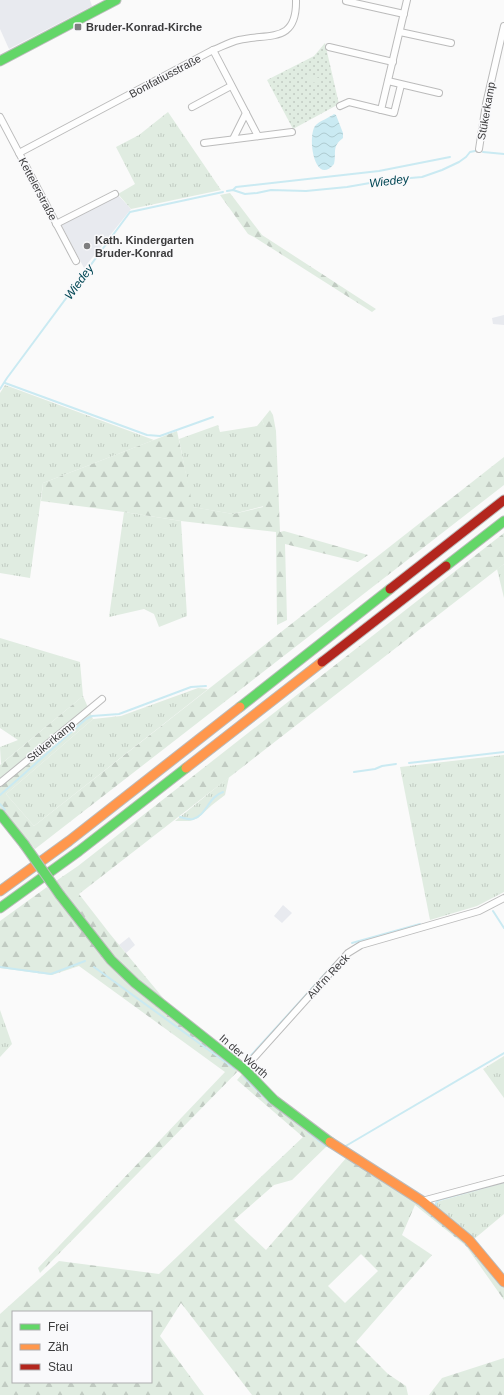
<svg xmlns="http://www.w3.org/2000/svg" width="504" height="1395" font-family="Arial,sans-serif">
	<style>
		.built { fill: #e8eaef }
		.grass { fill: url(#grass-tufts) }
		.forest { fill: url(#forest-firs); fill-rule: evenodd }
		.park { fill: url(#park-dots) }
		.pitch { fill: #e0ece1 }
		.water { fill: url(#water-waves) }
		.lines { fill: none; stroke-linecap: round; stroke-linejoin: round }
		.stream { stroke: #caeaf2; stroke-width: 2 }
		.street-casing { stroke: #bbb; stroke-width: 8 }
		.fast-casing { stroke: #bbb; stroke-width: 11 }
		.slow-casing { stroke: #bbb; stroke-width: 11 }
		.jam-casing { stroke: #bbb; stroke-width: 11 }
		.street { stroke: #fefefe; stroke-width: 6 }
		.fast { stroke: #63d668; stroke-width: 9 }
		.slow { stroke: #ff974d; stroke-width: 9 }
		.jam { stroke: #b3261e; stroke-width: 9 }
		.fast-bridge-casing { stroke: #bbb; stroke-width: 11; stroke-linecap: butt }
		.fast-bridge { stroke: #63d668; stroke-width: 9 }
		.poi-dot { fill: #7e7e7f; stroke: #f9f9fb; stroke-width: 1.5 }
		.labels { text-anchor: middle; stroke-width: 3; stroke-linejoin: round; paint-order: stroke }
		.poi-label { font-size: 11px; font-weight: bold; fill: #3c3c3d; stroke: #f9f9fb; text-anchor: start }
		.street-label { font-size: 11px; fill: #3c3c3d; stroke: #f9f9fb }
		.water-label { font-size: 12px; font-style: italic; fill: #004653; stroke: #f9f9fb }
	</style>
	<defs>
		<pattern id="grass-tufts" width="24" height="20" patternUnits="userSpaceOnUse"><rect width="24" height="20" fill="#e0ece1"/><path d="M3 7l-1-3M5 7V3M7 7l1-3M15 17l-1-3M17 17v-4M19 17l1-3" fill="none" stroke="#c1cbc2"/></pattern>
		<pattern id="forest-firs" width="22" height="20" patternUnits="userSpaceOnUse"><rect width="22" height="20" fill="#e0ece1"/><path d="M5 1l3.5 6h-7zM16 11l3.5 6h-7z" fill="#c1cbc2"/></pattern>
		<pattern id="park-dots" width="8" height="8" patternUnits="userSpaceOnUse"><rect width="8" height="8" fill="#e0ece1"/><path d="M2 2h.1M6 6h.1" fill="none" stroke="#c1cbc2" stroke-width="1.8" stroke-linecap="round"/></pattern>
		<pattern id="water-waves" width="16" height="10" patternUnits="userSpaceOnUse"><rect width="16" height="10" fill="#caeaf2"/><path d="M0 5q4-4 8 0t8 0" fill="none" stroke="#aecad0"/></pattern>
	</defs>
	<rect width="100%" height="100%" fill="#fafafa"/>
	<!-- built -->
	<g class="built">
		<polygon points="0,0 90,0 92,6 9,49 0,29"/>
		<polygon points="117,194 131,209 84,268 61,224"/>
		<polygon points="504,315 504,325 493,324 492,318"/>
		<polygon points="283,905 292,913 282,923 274,916"/>
		<polygon points="129,937 135,945 126,953 119,945"/>
	</g>
	<!-- grass -->
	<g class="grass">
		<polygon points="168,112 221,190 131,209 118,194 135,184 116,147 139,135"/>
		<polygon points="5,385 154,440 43,483 30,578 0,573 0,393"/>
		<polygon points="262,420 264,425 264,506 233,514 192,507 179,439 218,425 220,432 257,426"/>
		<polygon points="124,512 181,521 187,616 159,627 154,614 144,609 109,617"/>
		<polygon points="504,564 504,598 497,569"/>
		<polygon points="0,638 80,662 83,696 1,764 0,747 18,740 0,728"/>
		<polygon points="198,688 208,689 34,826 6,794 93,719 121,716"/>
		<polygon points="504,755 504,892 477,906 430,920 400,767"/>
		<polygon points="229,777 225,795 212,805 198,818 190,821 175,821"/>
		<polygon points="0,1010 12,1044 0,1057"/>
		<polygon points="504,1056 504,1098 483,1069"/>
		<polygon points="504,1183 504,1214 473,1240 436,1206 437,1203 440,1201"/>
	</g>
	<!-- forest -->
	<g class="forest">
		<polygon points="230,193 262,235 376,309 372,312 254,237 248,234 220,195"/>
		<polygon points="270,410 273,415 276,431 280,532 284,531 368,555 358,562 285,544 287,620 277,625 276,532 181,521 124,512 41,501 43,483 177,431 193,507 233,514 263,507 264,425 262,420"/>
		<polygon points="504,457 504,485 35,849 0,808 0,765 83,696 93,719 6,794 34,826"/>
		<polygon points="504,533 504,564 79,894 110,934 164,999 162,1001 114,959 56,881 78,866"/>
		<polygon points="47,887 109,964 240,1069 40,1273 38,1268 225,1072 79,966 52,975 0,968 0,921"/>
		<path d="M243 1073 329 1144 292 1180 274 1185 234 1220 266 1250 347 1157 417 1201 468 1242 504 1285V1300L466 1246 415 1205 402 1235 432 1255 356 1342 388 1374 406 1386 408 1395H252L181 1303 160 1336 204 1395H0V1314L59 1261 159 1274 303 1137 237 1080ZM361 1254 378 1271 345 1303 328 1286ZM13 1312H151V1382H13Z"/>
		<polygon points="504,1358 504,1395 429,1395 442,1378"/>
	</g>
	<!-- park -->
	<polygon class="park" points="325,43 339,104 293,129 267,80 314,56"/>
	<!-- pitch -->
	<polygon class="pitch" points="308,76 319,78 319,83 308,82"/>
	<!-- water -->
	<path class="water" d="M334 114 336 115 343 133V138C331 147 337 153 334 164 315 187 307 138 315 126 319 121 329 118 334 114Z"/>
	<g class="lines">
		<!-- stream -->
		<g class="stream">
			<polyline points="483,152 504,154"/>
			<polyline points="233,190 236,187 379,171 450,157"/>
			<polyline points="227,191 233,190 245,194 257,193 271,190 306,191 347,187 387,180 422,177 442,170 459,162 466,157 470,152 475,151"/>
			<polyline points="5,383 147,435 160,436 213,417"/>
			<polyline points="0,389 7,378 130,212 223,192"/>
			<polyline points="409,763 504,752"/>
			<polyline points="354,772 375,769 382,766 396,764"/>
			<polyline points="0,795 86,719 92,716 119,714 191,687 206,686"/>
			<polyline points="0,804 5,810"/>
			<path d="M180 817C184 818 189 820 193 819 207 815 208 797 223 792"/>
			<polyline points="493,911 504,928"/>
			<polyline points="352,943 420,924"/>
			<polyline points="0,967 51,974 85,961"/>
			<polyline points="94,967 235,1069"/>
			<polyline points="245,1062 334,964"/>
			<polyline points="244,1077 270,1103 302,1127"/>
			<polyline points="308,1132 325,1146"/>
			<polyline points="343,1146 344,1147 504,1053"/>
			<polyline points="436,1208 436,1203 439,1200 504,1182"/>
		</g>
		<!-- street casing -->
		<g class="street-casing">
			<g id="street">
				<polyline points="346,1 404,14"/>
				<polyline points="400,32 451,43"/>
				<polyline points="329,47 393,62"/>
				<polyline points="213,50 258,136"/>
				<polyline points="388,81 439,93"/>
				<polyline points="340,106 349,102 394,113 401,85"/>
				<polyline points="192,107 231,86"/>
				<polyline points="381,110 407,0"/>
				<polyline points="0,117 76,261"/>
				<polyline points="233,139 246,113"/>
				<polyline points="204,143 292,132"/>
				<polyline points="479,149 486,104 504,26"/>
				<path d="M19 153 213 50C221 47 230 42 239 40 269 33 297 44 296 0"/>
				<polyline points="56,224 115,194"/>
				<polyline points="0,783 102,699"/>
				<polyline points="244,1069 348,953 361,945 479,911 504,898"/>
				<polyline points="422,1201 504,1179"/>
			</g>
		</g>
		<!-- fast casing -->
		<g class="fast-casing">
			<g id="fast">
				<polyline points="0,61 116,0"/>
				<polyline points="446,566 504,521"/>
				<polyline points="240,707 390,589"/>
				<polyline points="0,814 24,844"/>
				<polyline points="60,895 111,960 135,983 244,1069 274,1100 330,1142"/>
				<polyline points="0,908 79,851 186,768"/>
			</g>
		</g>
		<!-- slow casing -->
		<g class="slow-casing">
			<g id="slow">
				<polyline points="186,768 322,662"/>
				<polyline points="0,891 69,841 240,707"/>
				<polyline points="330,1142 422,1201 469,1240 504,1282"/>
			</g>
		</g>
		<!-- jam casing -->
		<g class="jam-casing">
			<g id="jam">
				<polyline points="390,589 504,500"/>
				<polyline points="322,662 446,566"/>
			</g>
		</g>
		<!-- street -->
		<use href="#street" class="street"/>
		<!-- fast -->
		<use href="#fast" class="fast"/>
		<!-- slow -->
		<use href="#slow" class="slow"/>
		<!-- jam -->
		<use href="#jam" class="jam"/>
		<!-- fast-bridge casing -->
		<g class="fast-bridge-casing">
			<polyline id="fast-bridge" points="24,844 60,895"/>
		</g>
		<!-- fast-bridge -->
		<use href="#fast-bridge" class="fast-bridge"/>
	</g>
	<!-- markers -->
	<g class="poi-dot">
		<rect x="74" y="23" width="8" height="8" rx="2"/>
		<circle cx="87" cy="246" r="4"/>
	</g>
	<g class="labels">
		<!-- poi labels -->
		<g class="poi-label">
			<text x="86" y="31">Bruder-Konrad-Kirche</text>
			<text x="95" y="244">Kath. Kindergarten<tspan x="95" dy="13">Bruder-Konrad</tspan></text>
		</g>
		<!-- street labels -->
		<g class="street-label">
			<text transform="translate(165 76) rotate(-28)" y="4">Bonifatiusstraße</text>
			<text transform="translate(486 111) rotate(-80)" y="4">Stükerkamp</text>
			<text transform="translate(38 189) rotate(62)" y="4">Kettelerstraße</text>
			<text transform="translate(51 741) rotate(-39)" y="4">Stükerkamp</text>
			<text transform="translate(328 976) rotate(-47)" y="4">Auf'm Reck</text>
			<text transform="translate(244 1056) rotate(41)" y="4">In der Worth</text>
		</g>
		<!-- water labels -->
		<g class="water-label">
			<text transform="translate(389 181) rotate(-7)" y="4">Wiedey</text>
			<text transform="translate(79 282) rotate(-54)" y="4">Wiedey</text>
		</g>
	</g>
	<!-- legend -->
	<rect x="12" y="1311" width="140" height="72" fill="#f9f9fb" stroke="#adadaf"/>
	<rect x="20" y="1324" width="20" height="6" fill="#63d668" stroke="#adadaf"/>
	<text x="48" y="1331" font-size="12" fill="#3c3c3d">Frei</text>
	<rect x="20" y="1344" width="20" height="6" fill="#ff974d" stroke="#adadaf"/>
	<text x="48" y="1351" font-size="12" fill="#3c3c3d">Zäh</text>
	<rect x="20" y="1364" width="20" height="6" fill="#b3261e" stroke="#adadaf"/>
	<text x="48" y="1371" font-size="12" fill="#3c3c3d">Stau</text>
</svg>
